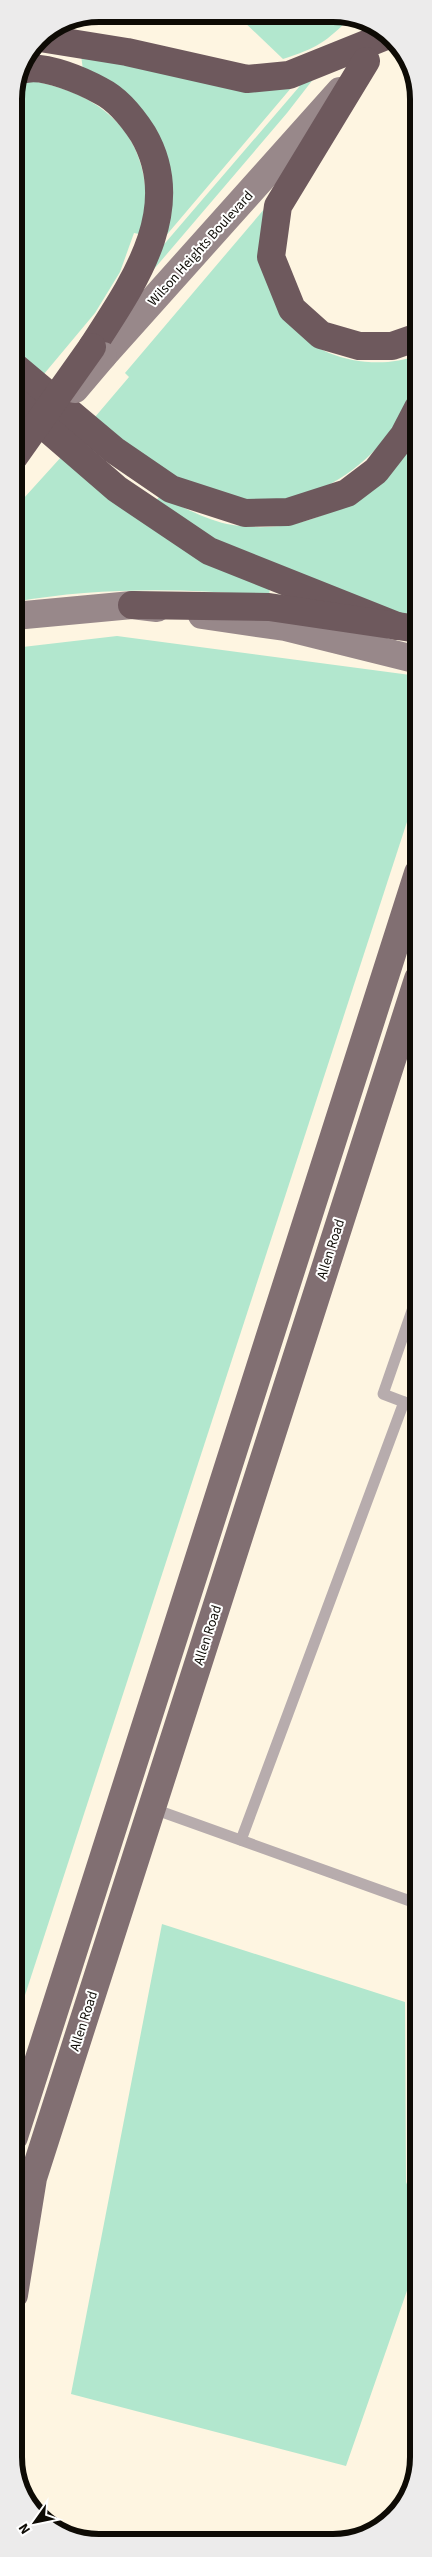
<svg xmlns="http://www.w3.org/2000/svg" width="432" height="2557" font-family="'Source Sans 3',sans-serif">
	<style>
		.green { fill: #b2e7ce }
		.lines { fill: none; stroke-linecap: round; stroke-linejoin: round }
		.service { stroke: #b7acad; stroke-width: 11 }
		.secondary { stroke: #98888a; stroke-width: 28 }
		.primary { stroke: #816f72; stroke-width: 28 }
		.motorway { stroke: #6e595d; stroke-width: 28 }
		.secondary-bridge { stroke: #98888a; stroke-width: 28 }
		.motorway-bridge { stroke: #6e595d; stroke-width: 28 }
		.labels { text-anchor: middle; stroke-width: 4; stroke-linejoin: round; paint-order: stroke }
		.street-label { font-size: 14px; fill: #0e0b05; stroke: #fff }
		.rim { fill: none; stroke: #0e0b05; stroke-width: 6 }
	</style>
	<rect width="100%" height="100%" fill="#fef5e1"/>
	<!-- green -->
	<g class="green">
		<path d="M351 17C326 42 317 48 283 59L240 18Z"/>
		<polygon points="81,55 297,81 164,238 169,195 83,70"/>
		<polygon points="318,73 287,113 149,275 160,249 299,87 303,79"/>
		<path d="M32 81C99 93 147 131 146 204 146 214 142 225 139 234L134 233 120 272 95 313 44 374 14 348V95L20 82Z"/>
		<path d="M271 201 302 336C311 341 320 350 329 353 356 364 391 366 418 355 418 365 421 379 418 389 410 413 389 436 372 453 308 515 235 514 161 468 138 453 116 434 95 417L129 377 125 373Z"/>
		<path d="M418 438V616L391 611 268 570 154 503 160 496C181 506 204 519 227 524 307 539 371 499 418 438Z"/>
		<path d="M62 456 270 587 269 596C184 588 98 587 14 602V509Z"/>
		<polygon points="117,636 418,676 418,788 14,2029 14,648"/>
		<polygon points="162,1924 405,2002 406,2182 418,2211 418,2259 346,2466 71,2394"/>
	</g>
	<g class="lines">
		<!-- service -->
		<g class="service">
			<polyline points="404,1402 383,1394 415,1302 418,1303"/>
			<polyline points="151,1808 410,1901 418,1880"/>
			<polyline points="241,1840 404,1402 418,1407"/>
		</g>
		<!-- secondary -->
		<g class="secondary">
			<polyline points="103,356 340,91"/>
			<polyline points="202,615 285,627 418,660"/>
			<polyline points="14,616 132,605 157,608"/>
		</g>
		<!-- primary -->
		<g class="primary">
			<polyline points="14,2137 418,873"/>
			<polyline points="14,2295 33,2178 418,979"/>
		</g>
		<!-- motorway -->
		<g class="motorway">
			<polyline points="40,38 127,52 247,79 289,75 386,36"/>
			<polyline points="366,61 278,206 271,257 292,309 321,335 359,346 392,346 418,337"/>
			<path d="M26 69C46 65 83 81 101 91 119 100 132 117 143 134 187 209 132 285 92 347"/>
			<polyline points="14,366 114,450 171,489 245,513 288,512 347,493 376,471 404,435 418,408"/>
			<polyline points="14,400 117,489 209,551 397,626"/>
			<polyline points="132,605 269,607 418,629"/>
		</g>
		<!-- secondary-bridge -->
		<polyline class="secondary-bridge" points="75,389 103,356"/>
		<!-- motorway-bridge -->
		<polyline class="motorway-bridge" points="14,457 92,347"/>
	</g>
	<g class="labels">
		<!-- street labels -->
		<g class="street-label">
			<text transform="translate(200 248) rotate(-48)" y="5">Wilson Heights Boulevard</text>
			<text transform="translate(330 1249) rotate(-72)" y="5">Allen Road</text>
			<text transform="translate(207 1635) rotate(-72)" y="5">Allen Road</text>
			<text transform="translate(83 2021) rotate(-72)" y="5">Allen Road</text>
		</g>
	</g>
	<!-- crop -->
	<path d="M0 0H432V2557H0ZM99 22H333A77 77 0 0 1 410 99V2457A77 77 0 0 1 333 2534H99A77 77 0 0 1 22 2457V99A77 77 0 0 1 99 22Z" fill="#ecebeb" fill-rule="evenodd"/>
	<path class="rim" d="M99 22H333A77 77 0 0 1 410 99V2457A77 77 0 0 1 333 2534H99A77 77 0 0 1 22 2457V99A77 77 0 0 1 99 22Z"/>
	<!-- north arrow -->
	<g transform="translate(35 2522) rotate(237)" stroke="#ffffff" stroke-width="4" paint-order="stroke">
	<path d="M0-4L9 19L0 12L-9 19Z" fill="#0e0b05"/>
	<text y="-8" font-size="14" font-weight="bold" text-anchor="middle" fill="#0e0b05">N</text>
	</g>
</svg>
